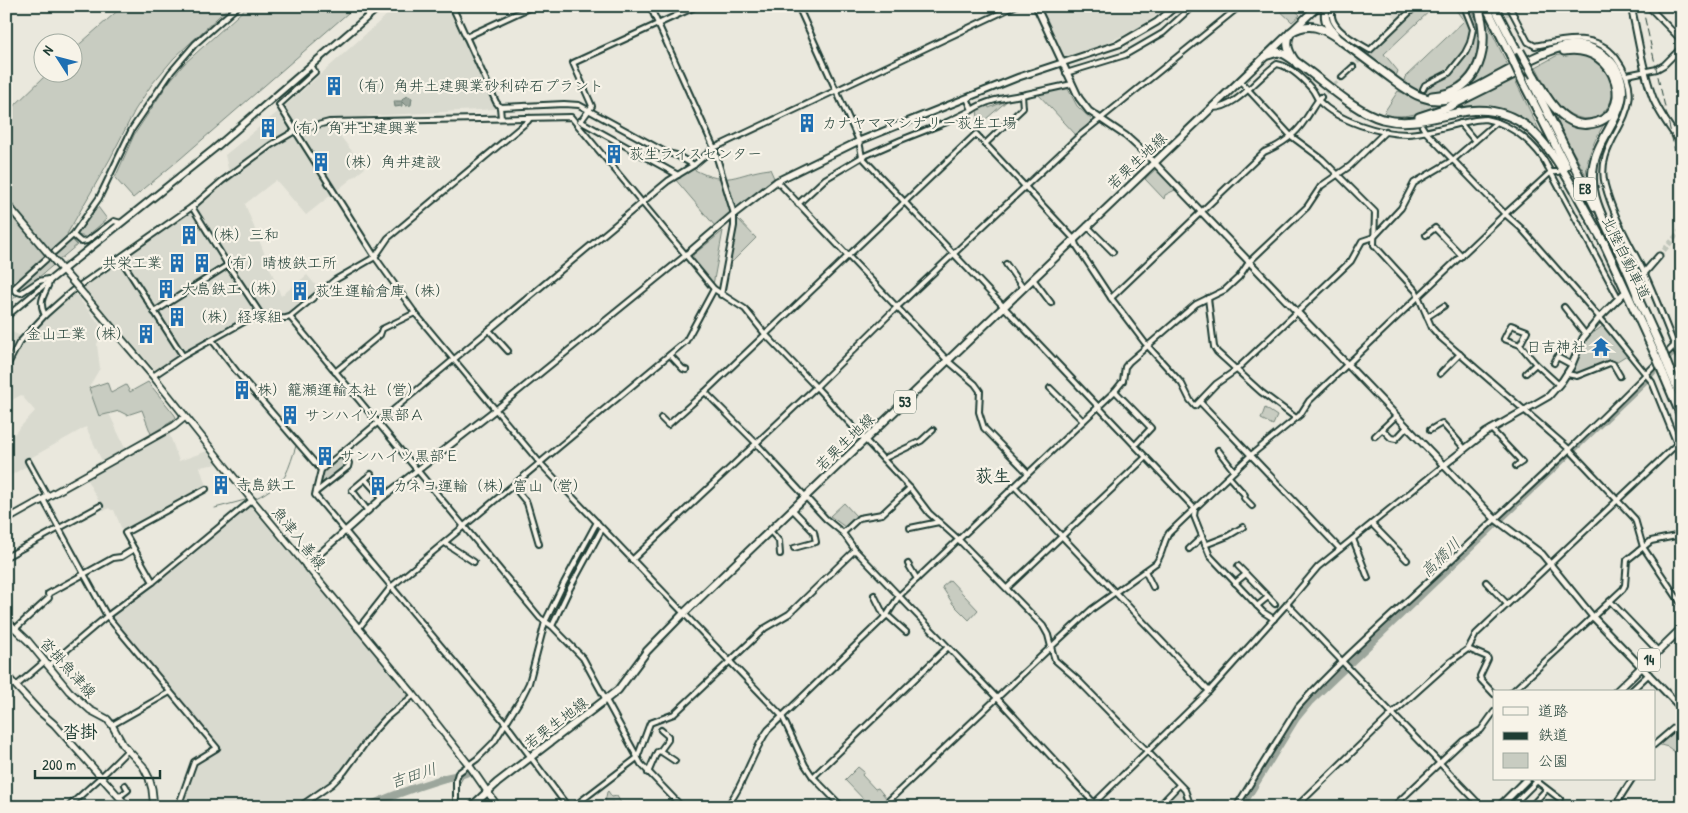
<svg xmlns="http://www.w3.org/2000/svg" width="1688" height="813" font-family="'Patrick Hand','Klee One',sans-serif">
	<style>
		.built { fill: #d9dacf }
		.green { fill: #c8ccc1; stroke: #74847a }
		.water { fill: #9ca69c; stroke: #6a7c72 }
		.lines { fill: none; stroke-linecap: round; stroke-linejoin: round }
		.stream { stroke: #6a7c72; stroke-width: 1 }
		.river { stroke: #9ca69c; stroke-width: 8 }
		.minor-tunnel { stroke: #c1c6bb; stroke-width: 4; stroke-dasharray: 4 2; stroke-linecap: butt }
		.tertiary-tunnel { stroke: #c1c6bb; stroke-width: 5; stroke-dasharray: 5 2.5; stroke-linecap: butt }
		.minor-casing { stroke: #1f3d34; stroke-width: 8 }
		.tertiary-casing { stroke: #1f3d34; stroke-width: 9 }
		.secondary-casing { stroke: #1f3d34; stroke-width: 9 }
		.primary-casing { stroke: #1f3d34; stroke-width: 10 }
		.motorway-casing { stroke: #1f3d34; stroke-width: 11 }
		.minor { stroke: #f7f3e8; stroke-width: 4 }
		.tertiary { stroke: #f7f3e8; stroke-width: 5 }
		.secondary { stroke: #f7f3e8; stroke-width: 5.5 }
		.primary { stroke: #f7f3e8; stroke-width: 6 }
		.motorway { stroke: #f7f3e8; stroke-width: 7 }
		.rail { stroke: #1f3d34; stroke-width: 1; stroke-dasharray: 8 4; stroke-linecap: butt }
		.secondary-bridge-casing { stroke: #1f3d34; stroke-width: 9; stroke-linecap: butt }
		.motorway-bridge-casing { stroke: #1f3d34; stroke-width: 11; stroke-linecap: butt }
		.secondary-bridge { stroke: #f7f3e8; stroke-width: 5.5 }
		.motorway-bridge { stroke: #f7f3e8; stroke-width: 7 }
		.labels { text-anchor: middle; stroke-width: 4.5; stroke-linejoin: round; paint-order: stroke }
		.shield { fill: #f7f3e8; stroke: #60746a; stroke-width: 1 }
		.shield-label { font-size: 14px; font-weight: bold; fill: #1f3d34 }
		.poi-label { font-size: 15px; fill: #1f3d34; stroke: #f7f3e8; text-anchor: start }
		.street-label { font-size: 15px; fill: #1f3d34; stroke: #f7f3e8 }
		.water-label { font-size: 16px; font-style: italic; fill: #445c53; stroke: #f7f3e8 }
		.quarter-label { font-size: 18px; font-weight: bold; fill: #1f3d34; stroke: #f7f3e8 }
	</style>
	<rect width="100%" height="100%" fill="#eae8dd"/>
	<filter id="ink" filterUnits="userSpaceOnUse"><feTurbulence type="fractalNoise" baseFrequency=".02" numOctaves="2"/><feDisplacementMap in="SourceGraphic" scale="10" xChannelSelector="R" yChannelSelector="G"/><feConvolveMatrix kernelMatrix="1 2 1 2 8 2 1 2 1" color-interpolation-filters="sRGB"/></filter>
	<g filter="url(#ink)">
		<!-- built -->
		<g class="built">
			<polygon points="397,6 447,6 496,109 368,116 341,137 365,168 306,215 276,180 245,204 281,296 307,275 319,289 287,316 246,318 155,370 82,285 195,207 230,178 225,155 284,107"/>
			<polygon points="1040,6 1168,6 1141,27 1100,46 1064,57"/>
			<polygon points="1384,6 1413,6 1398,21"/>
			<polygon points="73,291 102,328 97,345 100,368 89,387 99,416 109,413 125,448 102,461 86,427 25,461 27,466 6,478 6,438 14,434 35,411 21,395 12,400 6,396 6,337 12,332 25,338"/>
			<polygon points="169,433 179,461 207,451 217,464 200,467 206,486 123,532 114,510 111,510 109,508 104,511 86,478"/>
			<polygon points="250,505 408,695 373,727 344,766 329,781 294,807 182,807 197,764 214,753 220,747 110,617"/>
			<polygon points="1178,789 1185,799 1188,807 1162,807"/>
		</g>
		<!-- green -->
		<g class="green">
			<polygon points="123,6 230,6 174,58 152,84 135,110 110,159 67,234 77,245 6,305 6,111 10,110 48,73 72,72 73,50"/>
			<polygon points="248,6 356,6 180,159 133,198 115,178 134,135 169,82 184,64"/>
			<polygon points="1275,6 1286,6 1288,9 1292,7 1300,15 1292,22"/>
			<polygon points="1420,6 1435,6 1384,54 1398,71 1396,76 1392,75 1368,56"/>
			<path d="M1453 6H1471C1483 35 1481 72 1450 87 1444 90 1438 93 1431 93 1423 93 1413 88 1406 85L1404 81 1405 77 1464 21Z"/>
			<path d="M1485 18 1508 66 1485 79 1455 92C1462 86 1472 80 1477 73 1488 59 1487 35 1485 18Z"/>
			<path d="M1569 52C1642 54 1613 149 1563 109 1551 99 1544 81 1536 67L1556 56Z"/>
			<path d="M1514 78 1541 134C1507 102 1485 105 1442 112Z"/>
			<polygon points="1067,87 1077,106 1092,120 1077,136 1038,94"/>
			<path d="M1398 91C1417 98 1430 105 1451 101 1428 111 1407 120 1383 114Z"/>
			<polygon points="1008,100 979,125 977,110 988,104 989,108"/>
			<path d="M1554 117 1577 127 1594 128 1606 121C1595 139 1587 154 1586 175Z"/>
			<polygon points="1157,168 1177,189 1165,195 1164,199 1145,179"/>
			<path d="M693 169C729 188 735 173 770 169L774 178 715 226 675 179Z"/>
			<polygon points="98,207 107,219 86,237 77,235"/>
			<polygon points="738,219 756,238 728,266"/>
			<polygon points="723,231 713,285 693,259 693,255"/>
			<polygon points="1604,325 1627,355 1614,363 1580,378 1569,376 1585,339"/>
			<polygon points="107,382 111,393 126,385 130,392 148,382 174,414 176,417 174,420 151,434 142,410 127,415 119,411 99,416 89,388"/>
			<polygon points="1265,408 1277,416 1273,425 1261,419"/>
			<polygon points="341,457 346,463 345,466 320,487 319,486 322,472"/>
			<polygon points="844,503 856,516 845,527 830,516"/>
			<polygon points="950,580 978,610 969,620 953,604 942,587"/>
			<polygon points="1682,724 1682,757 1668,747 1657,744"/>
			<polygon points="858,767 864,772 862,775 875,789 878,788 887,799 878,807 871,807 845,780"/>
			<polygon points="608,791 612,797 617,796 621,803 617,807 613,802 605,802 607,792"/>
		</g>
		<!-- water -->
		<polygon class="water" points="408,96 412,98 411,105 406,106 402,102 402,106 395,107 394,101 402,101 403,98"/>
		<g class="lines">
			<!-- stream -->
			<g class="stream">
				<polyline points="78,283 153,232 213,187"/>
				<polyline points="46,311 72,287"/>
				<path d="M6 362C17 339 25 331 43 314"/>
				<path d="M253 499C261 497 280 484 285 476 290 466 293 455 296 446L279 425"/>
				<polyline points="215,508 249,499"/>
				<polyline points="458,786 465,774"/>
				<polyline points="458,797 458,807"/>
			</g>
			<!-- river -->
			<g class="river">
				<path d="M367 807C392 795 416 787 442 779 451 776 459 776 468 772"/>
				<polyline points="1241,807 1296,718 1310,701 1643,382 1658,365 1682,345"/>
			</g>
			<!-- minor-tunnel -->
			<g class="minor-tunnel">
				<polyline points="1500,17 1512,12"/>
				<polyline points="1473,29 1494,20"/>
				<polyline points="1353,67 1370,50"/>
				<polyline points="1321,97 1342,77"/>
				<polyline points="1423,117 1423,89"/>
				<polyline points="1563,171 1595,162"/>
			</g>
			<!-- tertiary-tunnel -->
			<g class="tertiary-tunnel">
				<polyline points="1659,256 1682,229"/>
				<polyline points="1677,444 1682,439"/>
			</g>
			<!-- minor casing -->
			<g class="minor-casing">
				<g id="minor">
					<polyline points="452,6 496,102 500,107 501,118"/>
					<polyline points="650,6 714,148 734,214 734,226 721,295"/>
					<polyline points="798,6 859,141 862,157 1195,509"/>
					<path d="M1335 6C1321 25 1357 42 1370 50L1416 6"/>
					<path d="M1509 6 1528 42 1535 46C1563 40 1596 31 1616 58 1657 113 1592 136 1605 185 1613 216 1630 244 1644 272 1658 302 1669 333 1682 364"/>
					<polyline points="1648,6 1682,41"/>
					<polyline points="466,37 533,6"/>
					<polyline points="311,65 315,72 279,105 375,257 415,313 540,463 782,716 805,765 813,777 842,807"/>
					<polyline points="1066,73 1125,55 1163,33 1193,6"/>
					<polyline points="1627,75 1657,69 1664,65 1682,47"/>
					<polyline points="1342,77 1353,67"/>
					<polyline points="1241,82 1291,136 1322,159 1375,212 1374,245 1416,291 1432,328 1440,337 1569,449 1635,519 1643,547 1682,605"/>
					<polyline points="1423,89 1425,85 1449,73 1465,53 1470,43 1473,29 1464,6"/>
					<polyline points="1022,95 1072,84"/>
					<polyline points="500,107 564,104 579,105 667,153 676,155 694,165"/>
					<path d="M1212 108C1236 109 1258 77 1277 64 1289 66 1303 79 1311 88 1315 92 1316 97 1319 101 1338 121 1380 134 1407 134 1430 133 1453 124 1475 120L1485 119 1497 122"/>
					<path d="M972 110C987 100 1004 98 1022 95L1023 108 985 144"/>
					<polyline points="580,121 678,175"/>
					<polyline points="581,121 592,106 573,63 697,6"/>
					<polyline points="1460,123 1475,141"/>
					<polyline points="777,181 948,361 975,384 980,391 979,412 984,428 1028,473"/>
					<polyline points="798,204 825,179 862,157 901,140 947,122 972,110 967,98"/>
					<polyline points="192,207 228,265 264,319"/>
					<polyline points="1087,226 1113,252"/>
					<polyline points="73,235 81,242 87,241 114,221 121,223"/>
					<polyline points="1426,235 1435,228 1462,256"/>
					<polyline points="120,258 183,356"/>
					<polyline points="1006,264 1023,288"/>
					<polyline points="1033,279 1051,303"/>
					<path d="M50 280C46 295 37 299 45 315L72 291 192 207 222 181 271 145 295 131 329 122 571 117 714 289 745 309 765 334 816 387 632 560"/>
					<polyline points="50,280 48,279 39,281 21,293 15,291 14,288 73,235 99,198 132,129 147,107 171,72 195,44 238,6"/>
					<polyline points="6,294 14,288"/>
					<path d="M1111 298 1264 152C1281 145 1295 136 1305 120 1311 112 1314 104 1321 97"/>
					<polyline points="1208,298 1214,347 1217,352 1261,392 1296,418"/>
					<polyline points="1564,307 1586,335"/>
					<polyline points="154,312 228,265"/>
					<polyline points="6,317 50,280"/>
					<polyline points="290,317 540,618 552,626 583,658 641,764 682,807"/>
					<polyline points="1427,317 1444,306"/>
					<polyline points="489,330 508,351"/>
					<polyline points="212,340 237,372 321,470"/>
					<polyline points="1520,345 1527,331 1511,325 1504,339 1520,345 1536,364"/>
					<polyline points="670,355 683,369 686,370"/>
					<polyline points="1664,356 1682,338"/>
					<polyline points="1554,363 1557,357 1572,365"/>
					<polyline points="6,368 19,343 45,315"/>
					<polyline points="335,372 380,335 382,329 415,313"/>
					<polyline points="1526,373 1536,364 1559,385"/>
					<polyline points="1440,374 1460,354"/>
					<polyline points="1567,374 1577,376 1610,363 1613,364 1620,376"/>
					<polyline points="153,376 183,356 249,319 286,318 290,317 335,280 375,257 388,238 528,121 530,118"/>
					<polyline points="1050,388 1083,421"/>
					<polyline points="1115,391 1151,428 1135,445"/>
					<path d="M705 392 756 443 826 519 843 533 855 550 899 596 887 615 768 730C752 752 743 788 726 807"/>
					<polyline points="1200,402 1340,549"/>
					<polyline points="495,410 686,255"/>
					<path d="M661 418 668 425 705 392 976 134 1074 239 1076 245 1111 298 1145 343 1182 384 1190 400 1195 406 1216 384 1236 370 1351 261 1362 241 1374 237 1401 208 1414 183 1453 160 1497 122C1516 129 1531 142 1543 158L1619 299"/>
					<polyline points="1382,429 1391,438 1396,439 1407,427"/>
					<polyline points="1491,429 1522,462 1516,466"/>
					<polyline points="1430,430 1442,423 1465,449"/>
					<polyline points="1375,436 1396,416"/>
					<polyline points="1218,450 1234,471"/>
					<polyline points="883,459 921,441 933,430"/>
					<polyline points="28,461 48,497"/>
					<polyline points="1229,477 1245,495 1244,498 1252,506"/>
					<polyline points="365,479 382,498"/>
					<polyline points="513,486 527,503 539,544"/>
					<polyline points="1014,486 1209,691"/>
					<polyline points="316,492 348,467 349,463 341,453"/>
					<polyline points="43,499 107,616 217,748 194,762 178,807"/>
					<polyline points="792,509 814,532 816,542 794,548"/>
					<polyline points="1195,509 1194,516 1210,556 1263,612 1274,619"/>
					<polyline points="368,511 352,490 371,474"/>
					<polyline points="1372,524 1407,560"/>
					<polyline points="910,528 939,522"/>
					<polyline points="770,531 779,541 780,554"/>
					<polyline points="843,533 859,518 882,514 910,488"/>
					<polyline points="1353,539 1368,578"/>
					<polyline points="445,543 474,562"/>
					<polyline points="1205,545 1228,536 1243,527"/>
					<polyline points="1189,549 1202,537"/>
					<polyline points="6,557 100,506"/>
					<polyline points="908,564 917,579"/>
					<polyline points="1238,566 1246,574"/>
					<polyline points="1145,571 1153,587"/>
					<polyline points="6,582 6,585"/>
					<polyline points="153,582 125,533 206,489"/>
					<polyline points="1486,582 1507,604"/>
					<polyline points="1235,583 1246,574 1275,604"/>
					<polyline points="1007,588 1146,457"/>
					<polyline points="874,595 885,617"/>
					<polyline points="1610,601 1658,651"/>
					<polyline points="1287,604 1482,807"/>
					<polyline points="1257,606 1268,597"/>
					<polyline points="887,615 906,632"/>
					<polyline points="552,626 570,588 602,529"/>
					<polyline points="15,629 49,598 48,594 113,558 121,557 134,549"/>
					<polyline points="358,629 391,587 686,341 714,289"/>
					<polyline points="1468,649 1487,657 1488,659 1480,676 1481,680 1494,694"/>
					<polyline points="48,666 107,616 153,582 252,500"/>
					<polyline points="16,686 44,662"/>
					<polyline points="1512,692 1623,589 1625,585 1627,560 1651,541 1676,536 1682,531"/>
					<polyline points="1630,692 1649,674"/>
					<polyline points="112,725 170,692"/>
					<polyline points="1654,745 1682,721"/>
					<polyline points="660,751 668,740 668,736 661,730"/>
					<polyline points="648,773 657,752 660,751 675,761"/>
					<polyline points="813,777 947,648"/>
					<polyline points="1534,779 1560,799"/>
					<polyline points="119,797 128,790 125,785"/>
					<polyline points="1094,803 997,698 899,596 1115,391 1123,381 1125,367 1129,362 1196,304 1225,290 1239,277 1249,262 1307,207 1321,186 1350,166 1386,131"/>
					<polyline points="1532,805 1546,790"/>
					<polyline points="68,807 101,777 128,750"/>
					<polyline points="299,807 332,784 344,772 375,730 386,718 414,695"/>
					<polyline points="456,807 456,780 458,773 477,759 494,742 522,697 529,683 545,622 564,583 597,522"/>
					<polyline points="568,807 506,724 315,495 321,470 668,181 694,165 714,148 1015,6"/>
					<polyline points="573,807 637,758 650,723 674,714 765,628 789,614 855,550"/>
					<polyline points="882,807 1051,647 1048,635 1043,626 958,539 929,513 910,488 816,387 897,307 1078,137 1240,6"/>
					<polyline points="1090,807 1209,691 1287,604 1318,567 1443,466"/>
					<polyline points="1158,807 1179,785"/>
					<path d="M1191 807 1185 790 1078 680 1055 660 1051 647 1092 609 1156 563C1163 554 1163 542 1169 533L1251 455 1300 415 1309 401 1505 214 1551 172H1558"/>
					<polyline points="1213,807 1214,805 1215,807"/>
					<path d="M1236 807 1298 707C1340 660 1388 619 1434 576 1510 505 1587 435 1659 361"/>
					<polyline points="1296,807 1392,714 1450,662 1468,649 1476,634 1677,444 1652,382 1607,326 1521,228 1505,214 1425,131 1422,126"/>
					<polyline points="1393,807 1463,741 1481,730 1494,712"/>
					<polyline points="1511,807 1539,779"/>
					<polyline points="1614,807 1632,779"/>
				</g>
			</g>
			<!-- tertiary casing -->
			<g class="tertiary-casing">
				<g id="tertiary">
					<polyline points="1036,6 1079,98 1089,111 1126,136 1148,156 1495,519 1542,554 1593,617 1682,709"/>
					<path d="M1631 6C1638 36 1642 69 1653 98 1660 115 1672 130 1682 145"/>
					<polyline points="686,255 734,214 777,181 859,141 1019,77 1119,44 1157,22 1176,6"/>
					<polyline points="1640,278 1659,256"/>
					<polyline points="50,280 214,149 380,6"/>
					<polyline points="1443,466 1485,433 1549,396 1562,381 1571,367 1583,338 1600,317 1623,294"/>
					<polyline points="306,566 382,498 495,410"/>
				</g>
			</g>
			<!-- secondary casing -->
			<g class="secondary-casing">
				<g id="secondary">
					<polyline points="58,265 73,282"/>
					<polyline points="85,296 153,376 252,500 414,695 469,765 498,807"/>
					<polyline points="6,520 174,426 185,417"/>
					<polyline points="6,620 28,641 69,691 90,710 107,719 112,725 123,745 143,766 149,778 152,789 154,807"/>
					<polyline points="6,675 39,711 54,724 128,807"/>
				</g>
			</g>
			<!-- primary casing -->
			<g class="primary-casing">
				<g id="primary">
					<polyline points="1616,692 1682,628"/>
					<polyline points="471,807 497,783 618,690 647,651 684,613 1318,6"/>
					<polyline points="1499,807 1527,779"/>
				</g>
			</g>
			<!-- motorway casing -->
			<g class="motorway-casing">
				<g id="motorway">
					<path d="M1327 6C1323 17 1326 24 1334 33"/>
					<polyline points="1486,6 1511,56"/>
					<polyline points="1494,6 1518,53"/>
					<path d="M1268 55 1278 52 1284 54C1314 71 1348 109 1382 119 1413 127 1438 115 1468 111 1525 104 1551 149 1575 191 1585 209 1595 227 1605 245"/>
					<path d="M1297 64C1289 53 1284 44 1291 32 1309 21 1323 28 1339 39 1355 51 1371 63 1387 75 1398 83 1409 93 1422 97 1443 105 1462 95 1480 86 1503 74 1552 44 1577 45 1585 45 1592 48 1599 52 1607 57 1615 65 1619 74 1634 110 1596 135 1593 169 1589 197 1606 224 1617 248 1625 265 1633 282 1639 300"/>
					<path d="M1534 76C1542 89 1549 104 1561 114 1569 121 1578 126 1589 124 1637 119 1620 42 1564 51"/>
					<polyline points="1530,78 1595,207"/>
					<polyline points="1523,82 1566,166"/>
					<path d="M1432 96C1481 93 1491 46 1478 6"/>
					<polyline points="1419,117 1446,108 1514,74"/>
					<polyline points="1603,241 1656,356"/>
					<polyline points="1637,296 1662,351"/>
					<polyline points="1669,369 1682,399"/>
					<polyline points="1663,373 1682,418"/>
				</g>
			</g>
			<!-- minor -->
			<use href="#minor" class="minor"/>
			<!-- tertiary -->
			<use href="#tertiary" class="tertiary"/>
			<!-- secondary -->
			<use href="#secondary" class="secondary"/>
			<!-- primary -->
			<use href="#primary" class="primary"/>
			<!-- motorway -->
			<use href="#motorway" class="motorway"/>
			<!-- rail -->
			<polyline class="rail" points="1642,6 1682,182"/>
			<!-- secondary-bridge casing -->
			<g class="secondary-bridge-casing">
				<g id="secondary-bridge">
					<polyline points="6,203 58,265"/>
					<polyline points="73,282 85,296"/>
				</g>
			</g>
			<!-- motorway-bridge casing -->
			<g class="motorway-bridge-casing">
				<g id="motorway-bridge">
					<polyline points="1520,51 1534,76"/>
					<polyline points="1511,56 1523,82"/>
					<polyline points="1662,351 1669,369"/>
					<polyline points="1656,356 1663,373"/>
				</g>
			</g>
			<!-- secondary-bridge -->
			<use href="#secondary-bridge" class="secondary-bridge"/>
			<!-- motorway-bridge -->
			<use href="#motorway-bridge" class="motorway-bridge"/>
		</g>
	</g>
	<!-- icons -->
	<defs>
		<g id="building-bare" transform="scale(1.5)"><path d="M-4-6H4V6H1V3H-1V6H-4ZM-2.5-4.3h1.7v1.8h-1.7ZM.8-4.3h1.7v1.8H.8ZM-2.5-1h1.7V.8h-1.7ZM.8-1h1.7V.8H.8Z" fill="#1f6fb2" stroke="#f7f3e8" stroke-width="2.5" paint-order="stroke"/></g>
		<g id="temple-bare" transform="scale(1.5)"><path d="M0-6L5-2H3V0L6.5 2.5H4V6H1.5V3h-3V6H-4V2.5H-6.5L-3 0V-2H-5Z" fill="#1f6fb2" stroke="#f7f3e8" stroke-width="2.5" paint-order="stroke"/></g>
	</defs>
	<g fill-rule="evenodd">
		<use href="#building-bare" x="334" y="86"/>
		<use href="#building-bare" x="807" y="123"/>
		<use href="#building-bare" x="268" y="128"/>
		<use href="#building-bare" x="614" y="154"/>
		<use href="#building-bare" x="321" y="162"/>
		<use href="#building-bare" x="189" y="235"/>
		<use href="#building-bare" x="177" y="263"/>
		<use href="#building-bare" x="202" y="263"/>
		<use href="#building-bare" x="166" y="289"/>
		<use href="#building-bare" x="300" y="291"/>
		<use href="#building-bare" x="177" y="317"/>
		<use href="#building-bare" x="146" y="334"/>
		<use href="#temple-bare" x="1601" y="347"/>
		<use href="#building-bare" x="242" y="390"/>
		<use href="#building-bare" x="290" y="415"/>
		<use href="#building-bare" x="325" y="456"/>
		<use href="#building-bare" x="221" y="485"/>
		<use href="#building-bare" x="378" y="486"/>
	</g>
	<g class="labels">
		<!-- shield labels -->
		<g class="shield">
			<rect x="1574" y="177.5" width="22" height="23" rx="4"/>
			<rect x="894" y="390.5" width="22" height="23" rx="4"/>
			<rect x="1638" y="648.5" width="22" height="23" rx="4"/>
		</g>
		<g class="shield-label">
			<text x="1585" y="194">E8</text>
			<text x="905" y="407">53</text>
			<text x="1649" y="665">14</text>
		</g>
		<!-- poi labels -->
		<g class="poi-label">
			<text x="349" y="91">（有）角井土建興業砂利砕石プラント</text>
			<text x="822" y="128">カナヤママシナリー荻生工場</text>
			<text x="283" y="133">（有）角井土建興業</text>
			<text x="629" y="159">荻生ライスセンター</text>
			<text x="336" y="167">（株）角井建設</text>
			<text x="204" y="240">（株）三和</text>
			<text x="162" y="268" text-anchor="end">共栄工業</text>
			<text x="217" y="268">（有）晴柀鉄工所</text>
			<text x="181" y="294">大島鉄工（株）</text>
			<text x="315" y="296">荻生運輸倉庫（株）</text>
			<text x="192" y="322">（株）経塚組</text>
			<text x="131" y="339" text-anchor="end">金山工業（株）</text>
			<text x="1586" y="352" text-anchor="end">日吉神社</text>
			<text x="257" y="395">株）籠瀬運輸本社（営）</text>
			<text x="305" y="420">サンハイツ黒部Ａ</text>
			<text x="340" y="461">サンハイツ黒部Ｅ</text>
			<text x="236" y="490">寺島鉄工</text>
			<text x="393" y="491">カネヨ運輸（株）富山（営）</text>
		</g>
		<!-- street labels -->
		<g class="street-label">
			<text transform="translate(1137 161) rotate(-43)" y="5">若栗生地線</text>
			<text transform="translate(1626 258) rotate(64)" y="5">北陸自動車道</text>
			<text transform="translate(845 442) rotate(-44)" y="5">若栗生地線</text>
			<text transform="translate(299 538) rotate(51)" y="5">魚津入善線</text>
			<text transform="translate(68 668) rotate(48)" y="5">沓掛魚津線</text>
			<text transform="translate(556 723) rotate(-37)" y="5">若栗生地線</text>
		</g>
		<!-- water labels -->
		<g class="water-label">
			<text transform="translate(1440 557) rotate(-44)" y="6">高橋川</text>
			<text transform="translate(413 775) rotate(-18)" y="6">吉田川</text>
		</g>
		<!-- quarter labels -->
		<g class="quarter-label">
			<text x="993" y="482">荻生</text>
			<text x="80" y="738">沓掛</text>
		</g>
	</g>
	<!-- margin -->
	<rect width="1688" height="813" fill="none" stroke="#f7f3e8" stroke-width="25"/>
	<rect x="12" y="12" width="1663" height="788" fill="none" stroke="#1f3d34" stroke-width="2" filter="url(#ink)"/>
	<!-- legend -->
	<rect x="1493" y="690" width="162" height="90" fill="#f7f3e8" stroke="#a1aaa0"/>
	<rect x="1503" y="707" width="25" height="8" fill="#f7f3e8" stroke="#a1aaa0"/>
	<text x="1538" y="716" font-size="15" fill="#1f3d34">道路</text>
	<rect x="1503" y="732" width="25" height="8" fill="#1f3d34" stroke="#a1aaa0"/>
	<text x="1538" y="740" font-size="15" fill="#1f3d34">鉄道</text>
	<rect x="1503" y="753" width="25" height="15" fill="#c8ccc1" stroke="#a1aaa0"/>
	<text x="1538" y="766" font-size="15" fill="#1f3d34">公園</text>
	<!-- north arrow -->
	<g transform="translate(58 58) rotate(306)"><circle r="24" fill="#f7f3e8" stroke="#a1aaa0"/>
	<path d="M0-4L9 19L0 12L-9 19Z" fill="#1f6fb2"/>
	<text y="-8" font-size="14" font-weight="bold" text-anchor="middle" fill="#1f3d34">N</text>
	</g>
	<!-- scale -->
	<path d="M35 770v8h125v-8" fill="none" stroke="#1f3d34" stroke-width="2.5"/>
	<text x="42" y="770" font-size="15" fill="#1f3d34" stroke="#f7f3e8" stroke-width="4" paint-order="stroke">200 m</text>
</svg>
